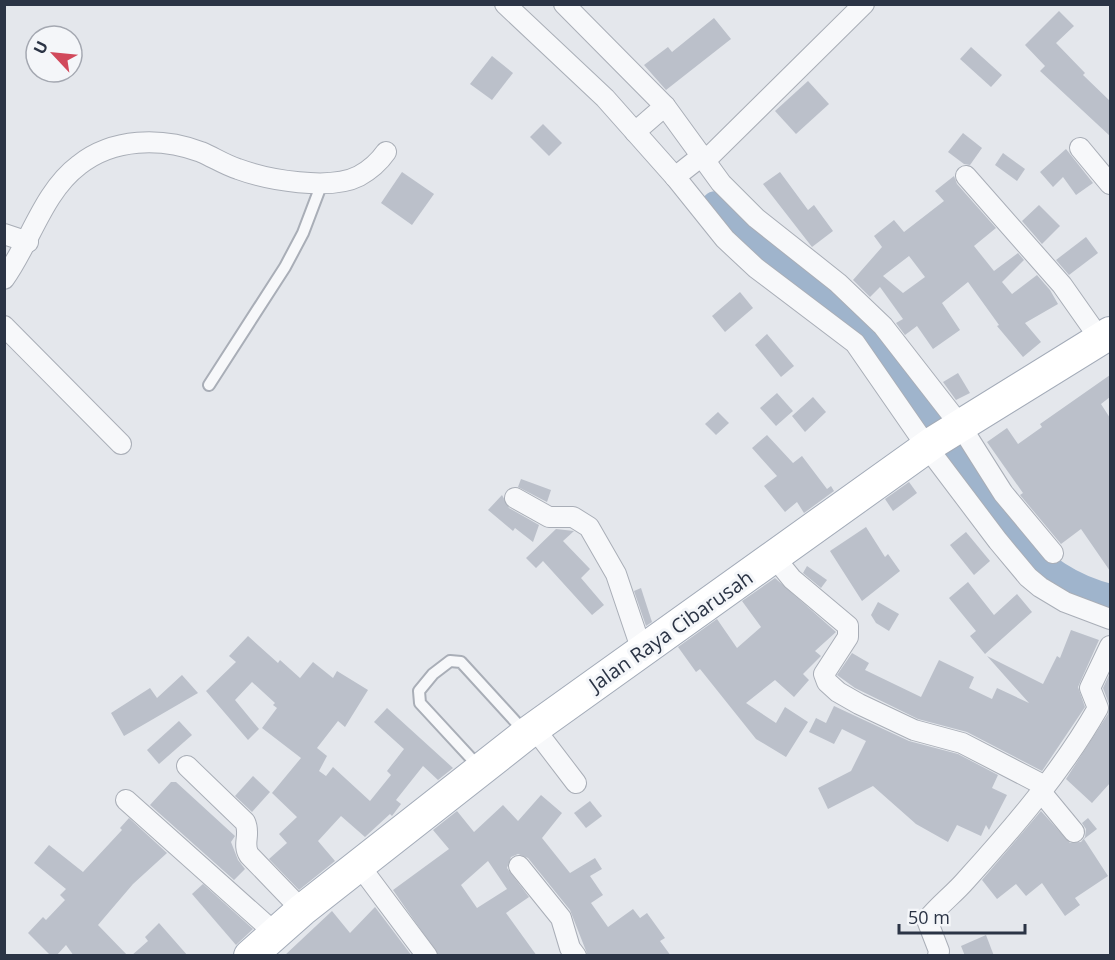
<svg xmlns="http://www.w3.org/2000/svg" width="1115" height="960" font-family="'Open Sans',sans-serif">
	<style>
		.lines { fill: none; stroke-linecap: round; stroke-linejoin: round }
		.river { stroke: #9fb4cc; stroke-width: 30 }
		.building { fill: #bbc0ca; fill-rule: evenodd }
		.lane-casing { stroke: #a9aeb7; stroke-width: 14 }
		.street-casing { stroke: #a9aeb7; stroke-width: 22 }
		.primary-casing { stroke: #a3abb8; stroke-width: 34 }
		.lane { stroke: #f7f8fa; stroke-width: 10 }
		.street { stroke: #f7f8fa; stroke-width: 20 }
		.primary { stroke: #fff; stroke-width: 32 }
		.labels { text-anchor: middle; stroke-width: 6; stroke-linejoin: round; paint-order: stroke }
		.street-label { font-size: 20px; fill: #2b3445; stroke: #f4f6f9 }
	</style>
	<rect width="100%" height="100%" fill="#e4e7ec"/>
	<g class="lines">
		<!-- river -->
		<path class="river" d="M716 206 765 251 853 315 882 344 1014 538C1041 569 1070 589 1110 599"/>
	</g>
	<!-- building -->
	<g class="building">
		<polygon points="1059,11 1074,26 1056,43 1085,73 1083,75 1110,101 1110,136 1040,71 1045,66 1025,45"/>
		<polygon points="714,18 731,39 666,90 644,65 668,47 672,52"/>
		<polygon points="971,47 1002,75 991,87 960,59"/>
		<polygon points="492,56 513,73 492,100 470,84"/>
		<polygon points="808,81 829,104 796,134 775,111"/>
		<polygon points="543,124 562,143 549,156 530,137"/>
		<polygon points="963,133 982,148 970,165 964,164 948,152"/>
		<polygon points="1066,149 1093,183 1076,195 1063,177 1053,187 1040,172"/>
		<polygon points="1003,153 1025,169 1017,181 995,165"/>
		<polygon points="402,172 434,194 412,225 381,203"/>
		<polygon points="780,172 808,210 814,205 833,231 812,247 763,184"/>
		<path d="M954 176 957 184 996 228 974 246 994 271 1018 253 1024 260 1002 282 1012 294 1037 275 1050 290 1058 304 1025 323 1041 342 1023 357 997 326 999 325 968 282 942 303 960 330 933 349 917 326 905 335 896 323 903 319 880 287 870 297 853 280 882 247 874 236 894 220 904 232 944 201 935 191ZM909 256 925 277 903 293 883 276Z"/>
		<polygon points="1039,205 1060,226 1042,244 1022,221"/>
		<polygon points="1086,237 1098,253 1069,275 1056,260"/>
		<polygon points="740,292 753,308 725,332 712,316"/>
		<polygon points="767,334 794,366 781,377 755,345"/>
		<polygon points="958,373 970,393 956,400 943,382"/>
		<polygon points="1110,375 1110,397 1101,404 1110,418 1110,571 1081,529 1061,544 1020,495 1023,493 987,442 1007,428 1018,444 1042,427 1040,424"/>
		<polygon points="777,393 793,411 776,426 760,408"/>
		<polygon points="813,397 826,412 805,432 792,416"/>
		<polygon points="718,412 729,423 716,435 705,424"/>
		<polygon points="767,435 793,463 802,456 827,489 831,486 834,491 804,513 797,502 785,512 764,486 777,476 752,448"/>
		<polygon points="521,479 551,490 547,502 518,487"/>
		<polygon points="909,482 917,493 893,511 885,499"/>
		<polygon points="502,495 509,508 539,525 533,542 515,528 513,531 488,510"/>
		<polygon points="866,527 885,557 888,554 900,571 862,601 830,551"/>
		<polygon points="556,529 574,531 563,541 590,569 581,578 604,605 592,615 543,561 536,568 526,558"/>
		<polygon points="966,532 990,561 974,575 950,545"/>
		<polygon points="807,566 827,580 821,588 803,573"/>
		<polygon points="775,578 836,632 815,651 821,656 803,674 809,680 794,697 775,680 746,703 776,723 785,707 808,722 786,757 756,739 700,669 696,672 678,647 717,619 737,648 761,627 742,601"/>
		<polygon points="968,582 994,615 1017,594 1032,612 985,654 970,636 976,631 949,598"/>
		<polygon points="641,588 652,622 646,626 634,591"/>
		<polygon points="878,602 899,614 889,631 876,623 871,615"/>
		<polygon points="1071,630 1099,640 1078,687 1085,707 1042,771 967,732 918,719 855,688 837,675 852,653 869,663 865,670 921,697 939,660 974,677 969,688 992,699 997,688 1029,703 987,656 1043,684 1057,656 1060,658"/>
		<polygon points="248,636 278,663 280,660 300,678 313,662 333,678 337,671 368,690 345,727 338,721 317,748 327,756 319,771 326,776 333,767 370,801 391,775 387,771 404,749 374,722 387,708 453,768 438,780 423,766 396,800 401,804 392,816 390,814 365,837 341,816 318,841 335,861 299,890 269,859 287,843 279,834 297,817 272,793 301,758 262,728 277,708 273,705 275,703 252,682 235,700 259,729 248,740 206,691 236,662 229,656"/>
		<polygon points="1110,673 1110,783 1092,803 1066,779 1108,714 1109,704 1103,688"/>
		<polygon points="182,675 198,693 124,736 111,713 150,688 157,698"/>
		<polygon points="834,706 909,741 958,754 998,775 992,788 1007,795 989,830 986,825 981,836 957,825 948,842 916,824 873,786 828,809 818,788 851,771 866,741 842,729 834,744 809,732 816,718 826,723"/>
		<polygon points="179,721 192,735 159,764 147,750"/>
		<polygon points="253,776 270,792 252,812 235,796"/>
		<polygon points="171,782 176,782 235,836 231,842 238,860 245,869 234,880 150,805"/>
		<path d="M541 795 562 813 542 838 570 873 595 858 602 869 590 876 603 895 591 903 608 927 633 909 640 918 647 913 665 938 660 941 671 956H588L570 910 528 858 518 854 511 857 507 868 529 897 506 913 537 956H439L393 890 449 849 433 830 457 811 474 832 503 805 518 821ZM488 861 507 889 477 908 461 885Z"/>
		<polygon points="590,801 602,816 586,828 574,813"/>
		<polygon points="1041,811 1070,843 1081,842 1085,837 1086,829 1082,823 1088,818 1097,829 1084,839 1108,876 1075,898 1080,905 1065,916 1042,883 1026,896 1016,884 997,899 982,880"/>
		<polygon points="129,818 167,853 133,884 98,925 128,956 74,956 66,945 56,956 51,956 28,933 43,917 46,920 65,900 60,895 66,889 34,863 49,845 83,872 122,830 120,828"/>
		<polygon points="203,884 253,929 236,945 192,894"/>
		<polygon points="375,907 412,956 284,956 332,911 350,933"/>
		<polygon points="159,923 188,956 131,956 148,941 145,937"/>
		<polygon points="986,935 994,956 965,956 961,946"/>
	</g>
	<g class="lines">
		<!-- lane casing -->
		<g class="lane-casing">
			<g id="lane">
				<polyline points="209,385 285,267 303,233 322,183"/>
				<polyline points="480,768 420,703 419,691 433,674 450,661 461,662 524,731"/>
			</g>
		</g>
		<!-- street casing -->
		<g class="street-casing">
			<g id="street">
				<polyline points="505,4 605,98 676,178 725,239 756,268 855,343 927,447 998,541 1028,577 1040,587 1065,602 1110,619"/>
				<polyline points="564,4 665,106 721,183 756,218 838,283 883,326 960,425 1003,493 1053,553"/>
				<polyline points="635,132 665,106"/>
				<polyline points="1080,148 1110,184"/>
				<polyline points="706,160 864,4"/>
				<polyline points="966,176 1062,285 1100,339"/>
				<polyline points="675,177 703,155"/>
				<polyline points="4,234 28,242"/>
				<path d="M4 279C30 243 43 192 79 165 113 138 161 137 201 152 213 157 225 165 238 169 268 180 330 191 359 176 370 170 379 162 386 152"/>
				<polyline points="4,326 121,444"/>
				<polyline points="515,498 549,517 573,517 589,527 616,574 642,651"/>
				<polyline points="775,558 792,579 848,626 848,637 824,674 827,682 838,692 859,704 914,730 962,743 1045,786"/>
				<polyline points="534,728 576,783"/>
				<path d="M187 766 245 822C251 834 242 844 249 855L302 910"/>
				<polyline points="1041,792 1074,832"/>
				<polyline points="126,800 275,933"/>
				<polyline points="359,865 427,956"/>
				<polyline points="519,866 561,918 570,948 576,956"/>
				<path d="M938 956 939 951 927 920C939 905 954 894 966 880 1014 827 1062 771 1098 708L1090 688 1110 646"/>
			</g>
		</g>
		<!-- primary casing -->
		<g class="primary-casing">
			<polyline id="primary" points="250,956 302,910 526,734 934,442 1110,333"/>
		</g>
		<!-- lane -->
		<use href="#lane" class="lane"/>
		<!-- street -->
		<use href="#street" class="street"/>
		<!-- primary -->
		<use href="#primary" class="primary"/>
	</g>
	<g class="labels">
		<!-- street labels -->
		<g class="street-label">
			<text transform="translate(671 631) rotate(-35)" y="7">Jalan Raya Cibarusah</text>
		</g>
	</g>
	<!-- border -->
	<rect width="1115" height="960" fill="none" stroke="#2b3445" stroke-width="12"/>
	<!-- north arrow -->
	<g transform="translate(54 54) rotate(296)"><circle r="28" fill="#f4f6f9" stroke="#a4a8b1" stroke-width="1.5"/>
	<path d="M0-4.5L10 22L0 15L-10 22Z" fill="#d1495b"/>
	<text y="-9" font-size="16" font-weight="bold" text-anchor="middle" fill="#2b3445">U</text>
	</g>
	<!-- scale -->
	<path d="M899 924v9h126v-9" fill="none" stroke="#2b3445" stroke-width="3"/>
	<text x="908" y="924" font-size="18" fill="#2b3445" stroke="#f4f6f9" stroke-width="4.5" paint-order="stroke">50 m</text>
</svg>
